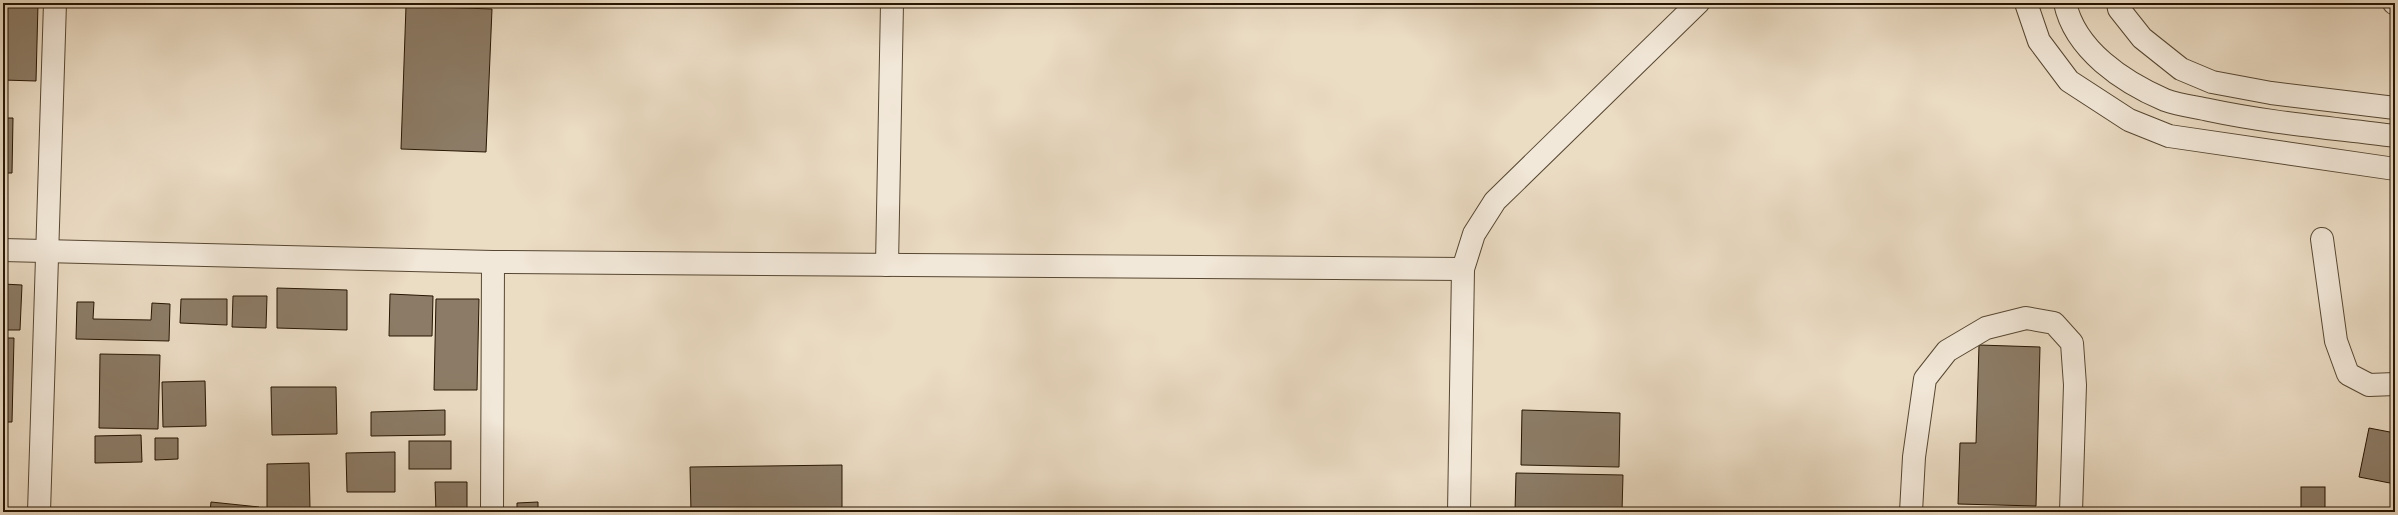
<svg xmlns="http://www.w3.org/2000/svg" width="2398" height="515" font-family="'EB Garamond',serif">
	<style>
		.building { fill: #8c7c67; stroke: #261502 }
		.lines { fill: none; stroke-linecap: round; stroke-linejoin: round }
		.minor-casing { stroke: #574732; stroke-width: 24 }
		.minor { stroke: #f2e8d9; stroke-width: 22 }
	</style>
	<rect width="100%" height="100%" fill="#ebdcc4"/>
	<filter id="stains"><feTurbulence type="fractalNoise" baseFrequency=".005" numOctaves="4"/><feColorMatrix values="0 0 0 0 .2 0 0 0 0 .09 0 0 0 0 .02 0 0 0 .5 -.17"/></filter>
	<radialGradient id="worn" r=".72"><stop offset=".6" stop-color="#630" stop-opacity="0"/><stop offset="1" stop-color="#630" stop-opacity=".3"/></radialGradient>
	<!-- building -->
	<g class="building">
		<polygon points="3,3 38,4 36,81 3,80"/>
		<polygon points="406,6 492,9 486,152 401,149"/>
		<polygon points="3,118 13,118 12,173 3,173"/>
		<polygon points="3,284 22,285 20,330 3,330"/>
		<polygon points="277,288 347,290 347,330 277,328"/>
		<polygon points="390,294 433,296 432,336 389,336"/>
		<polygon points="233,296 267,296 266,328 232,327"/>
		<polygon points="181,299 227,299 227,325 180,323"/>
		<polygon points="436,299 479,299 477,390 434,390"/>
		<polygon points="77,302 94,302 93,319 151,320 152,303 170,304 169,341 76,339"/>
		<polygon points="3,338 14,338 12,422 3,422"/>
		<polygon points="1979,345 2040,347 2036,506 1958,504 1960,443 1976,443"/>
		<polygon points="100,354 160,355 158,429 99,428"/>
		<polygon points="205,381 206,426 163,427 162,382"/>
		<polygon points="271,387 336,387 337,434 272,435"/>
		<polygon points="445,410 445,435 371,436 371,412"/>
		<polygon points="1522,410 1620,413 1619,467 1521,465"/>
		<polygon points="2369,428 2395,433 2395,484 2359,477"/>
		<polygon points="141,435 142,462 95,463 95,436"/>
		<polygon points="155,438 178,438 178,459 155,460"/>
		<rect x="409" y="441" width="42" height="28"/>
		<polygon points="395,452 395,492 347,492 346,453"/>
		<polygon points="309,463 310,509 267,509 267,464"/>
		<polygon points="842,465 842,512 691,512 690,467"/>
		<polygon points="1516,473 1623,475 1622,512 1515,512"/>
		<polygon points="435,482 467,482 467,512 436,512"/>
		<rect x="2301" y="487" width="24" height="25"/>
		<polygon points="211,502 259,507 258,512 210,512"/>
		<polygon points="538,502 538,512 517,512 517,503"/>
	</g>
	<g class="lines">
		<!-- minor casing -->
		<g class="minor-casing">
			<g id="minor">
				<polyline points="2026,3 2039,41 2069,81 2129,120 2169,136 2395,169"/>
				<path d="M2065 3C2075 50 2123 82 2165 100 2179 105 2195 107 2209 110 2270 123 2333 128 2395 136"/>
				<polyline points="2118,3 2119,9 2142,38 2181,69 2212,82 2271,93 2395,108"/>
				<polyline points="2394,3 2395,3"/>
				<polyline points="2322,239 2336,341 2348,374 2369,385 2395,384"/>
				<polyline points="3,250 493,262 1463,269"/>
				<polyline points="887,265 892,3"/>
				<polyline points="39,512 55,3"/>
				<polyline points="492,512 493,262"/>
				<polyline points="1459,512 1463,269 1474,234 1495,201 1698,3"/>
				<polyline points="1911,512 1914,457 1925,379 1947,351 1986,328 2026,318 2054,323 2072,343 2075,385 2071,512"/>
			</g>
		</g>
		<!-- minor -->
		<use href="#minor" class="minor"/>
	</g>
	<!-- margin -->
	<rect width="2398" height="515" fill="none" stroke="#ebdcc4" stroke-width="16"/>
	<rect x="4" y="4" width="2390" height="507" fill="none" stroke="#261502" stroke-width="2"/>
	<rect x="8" y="8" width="2382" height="499" fill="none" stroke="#261502"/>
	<rect width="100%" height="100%" filter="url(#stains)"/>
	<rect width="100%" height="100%" fill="url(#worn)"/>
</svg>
